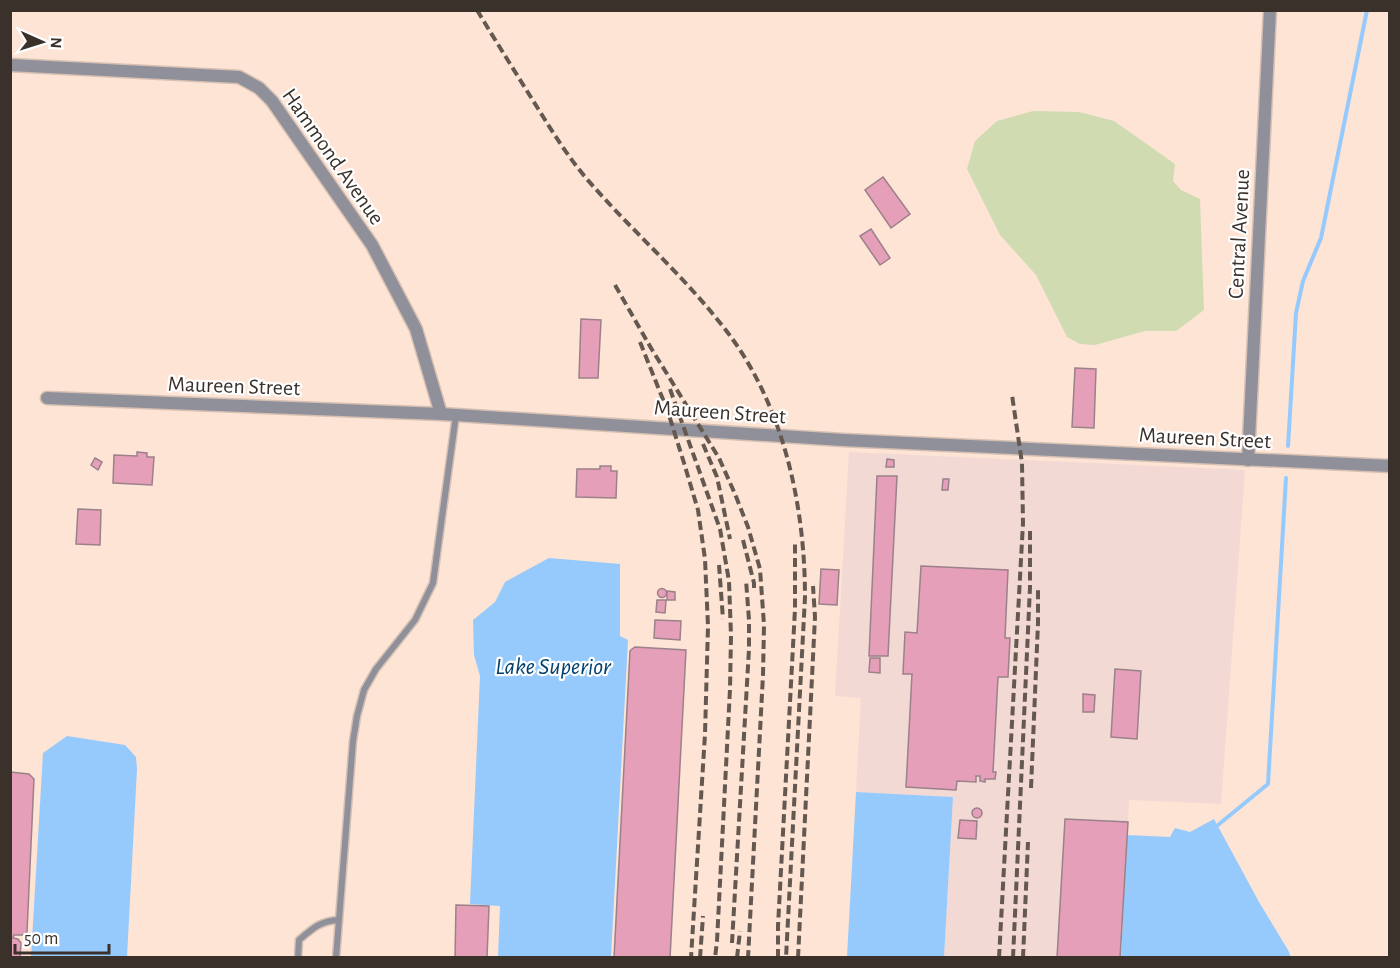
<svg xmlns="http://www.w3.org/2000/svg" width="1400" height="968" font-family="'Alegreya Sans',sans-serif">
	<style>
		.industrial { fill: #f3d9d4 }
		.green { fill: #d0dbb1 }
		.water { fill: #96cafc }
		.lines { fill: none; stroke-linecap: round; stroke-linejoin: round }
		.stream { stroke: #96cafc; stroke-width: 4 }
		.building { fill: #e69fb8; stroke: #9b8189; stroke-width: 1.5 }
		.service-casing { stroke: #d6c0b3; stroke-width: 9 }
		.minor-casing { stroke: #d6c0b3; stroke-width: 15 }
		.service { stroke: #90909b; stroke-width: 6 }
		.minor { stroke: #90909b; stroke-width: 12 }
		.rail { stroke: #645850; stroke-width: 4; stroke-dasharray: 9 4.5; stroke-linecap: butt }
		.labels { text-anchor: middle; stroke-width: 4.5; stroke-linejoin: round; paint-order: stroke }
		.street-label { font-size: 22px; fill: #3a312b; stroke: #fff }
		.water-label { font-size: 24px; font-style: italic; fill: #013f6c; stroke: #fff }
	</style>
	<rect width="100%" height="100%" fill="#fde4d5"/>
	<!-- industrial -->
	<polygon class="industrial" points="849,452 1245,470 1221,804 1129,800 1121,957 944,957 953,797 856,792 861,698 835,696"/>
	<!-- green -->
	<polygon class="green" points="1033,111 1079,112 1114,121 1175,164 1173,181 1181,190 1200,199 1204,310 1176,331 1145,331 1095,345 1080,344 1067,337 1036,275 1000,235 967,169 975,141 997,121"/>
	<!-- water -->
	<g class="water">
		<polygon points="549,558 620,564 620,636 628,640 611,957 498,957 500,906 470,904 480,676 474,655 473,620 495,602 505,582"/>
		<polygon points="67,736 125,745 136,757 137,769 127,957 31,957 43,753"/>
		<polygon points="856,792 953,797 944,957 847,957"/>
		<polygon points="1214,819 1259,902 1288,950 1291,957 1121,957 1127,835 1170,837 1175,828 1190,832"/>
	</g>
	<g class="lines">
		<!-- stream -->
		<g class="stream">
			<polyline points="1288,446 1296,313 1303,281 1321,238 1367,10"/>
			<polyline points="1218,825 1268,784 1286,478"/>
		</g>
	</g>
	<!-- building -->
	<g class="building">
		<polygon points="883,177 910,214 891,228 865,190"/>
		<polygon points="871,229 890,258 880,265 860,236"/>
		<polygon points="581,319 601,320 598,378 579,378"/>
		<polygon points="1075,368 1096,369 1094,428 1072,427"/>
		<polygon points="137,452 147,453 147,457 154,457 152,485 113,483 114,455 137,456"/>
		<polygon points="95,458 102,462 98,470 91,465"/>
		<polygon points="887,459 894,460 894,467 886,467"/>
		<polygon points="600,466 611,466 611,471 617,471 616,498 576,497 577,469 600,469"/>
		<polygon points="877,476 897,476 888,656 869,656"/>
		<polygon points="943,479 949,479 948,490 942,490"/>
		<polygon points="78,509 101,510 100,545 76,544"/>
		<polygon points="921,566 1008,570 1005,638 1010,638 1008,677 998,677 993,772 996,772 995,779 985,779 985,782 980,781 980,776 976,776 976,782 957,781 956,790 906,787 912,674 903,674 905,632 917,633"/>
		<polygon points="821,569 839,570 837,605 819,604"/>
		<circle cx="662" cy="593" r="4.5"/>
		<polygon points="667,591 675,592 675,600 667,600"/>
		<polygon points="657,600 666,600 665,613 656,612"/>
		<polygon points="655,620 681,621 680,640 654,638"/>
		<polygon points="635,647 686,650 670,958 614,958 630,651 632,649"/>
		<polygon points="870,658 880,658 880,673 869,672"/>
		<polygon points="1115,669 1141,671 1137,739 1111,737"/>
		<polygon points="1083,694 1095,695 1094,712 1083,712"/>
		<polygon points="10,772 29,774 34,779 27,932 23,935 14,935 13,938 18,939 21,943 20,958 10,958"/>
		<circle cx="977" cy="813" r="5"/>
		<polygon points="1065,819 1128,822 1120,958 1057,958"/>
		<polygon points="960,820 977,821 976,839 958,838"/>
		<polygon points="456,905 489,906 487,958 455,958"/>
	</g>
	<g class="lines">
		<!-- service casing -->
		<g class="service-casing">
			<g id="service">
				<path d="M298 958 299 940C313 928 320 921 339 920"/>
				<polyline points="336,958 353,741 357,716 364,690 376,669 415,620 433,583 456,415"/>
			</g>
		</g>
		<!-- minor casing -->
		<g class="minor-casing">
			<g id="minor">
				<polyline points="10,65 239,77 259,88 272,101 372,245 416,329 441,414"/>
				<polyline points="47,398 441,414 843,440 1390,466"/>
				<polyline points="1248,460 1270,10"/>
			</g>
		</g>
		<!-- service -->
		<use href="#service" class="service"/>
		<!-- minor -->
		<use href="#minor" class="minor"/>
		<!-- rail -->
		<g class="rail">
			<path d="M477 10C495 40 514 70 532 99 549 126 565 153 586 178 629 228 680 272 721 324 782 399 805 502 805 597L786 958"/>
			<polyline points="615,285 651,348 719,458 735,494 748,527 760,569 764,625 763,675 748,958"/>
			<polyline points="640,342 668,412 684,463 698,510 705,559 708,626 705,734 691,958"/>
			<polyline points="670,389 720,529 729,581 731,636 730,689 717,941 715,958"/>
			<polyline points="703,444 717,477 730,539"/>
			<polyline points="743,540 754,583 754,589"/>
			<polyline points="719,565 723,619"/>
			<polyline points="1031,788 1038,623 1038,590"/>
			<polyline points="732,943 749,649 749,620 746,580"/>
			<polyline points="700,958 703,916"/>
			<polyline points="737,958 740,931"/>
			<polyline points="778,958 778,926 795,609 795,541"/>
			<polyline points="798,958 815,617 813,586"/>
			<polyline points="999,958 1023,523 1022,463 1012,395"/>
			<polyline points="1013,958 1030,587 1030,529"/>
			<polyline points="1023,958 1028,842"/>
		</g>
	</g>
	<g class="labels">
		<!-- street labels -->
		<g class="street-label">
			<text transform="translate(334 156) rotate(55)" y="8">Hammond Avenue</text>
			<text transform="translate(1238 234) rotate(-87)" y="8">Central Avenue</text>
			<text transform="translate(234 385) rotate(2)" y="8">Maureen Street</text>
			<text transform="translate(720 411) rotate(4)" y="8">Maureen Street</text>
			<text transform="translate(1205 437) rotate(3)" y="8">Maureen Street</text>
		</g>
		<!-- water labels -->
		<g class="water-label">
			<text x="553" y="674">Lake Superior</text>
		</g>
	</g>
	<!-- border -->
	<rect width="1400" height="968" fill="none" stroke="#3a312b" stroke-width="24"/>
	<!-- north arrow -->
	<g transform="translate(42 42) rotate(93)" stroke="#ffffff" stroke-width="4.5" paint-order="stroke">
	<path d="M0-4.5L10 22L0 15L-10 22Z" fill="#3a312b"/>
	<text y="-9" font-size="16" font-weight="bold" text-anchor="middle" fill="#3a312b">N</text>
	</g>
	<!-- scale -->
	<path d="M15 944v9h94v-9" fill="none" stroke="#3a312b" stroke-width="3"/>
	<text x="24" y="944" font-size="18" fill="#3a312b" stroke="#ffffff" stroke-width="4.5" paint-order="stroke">50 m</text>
</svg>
